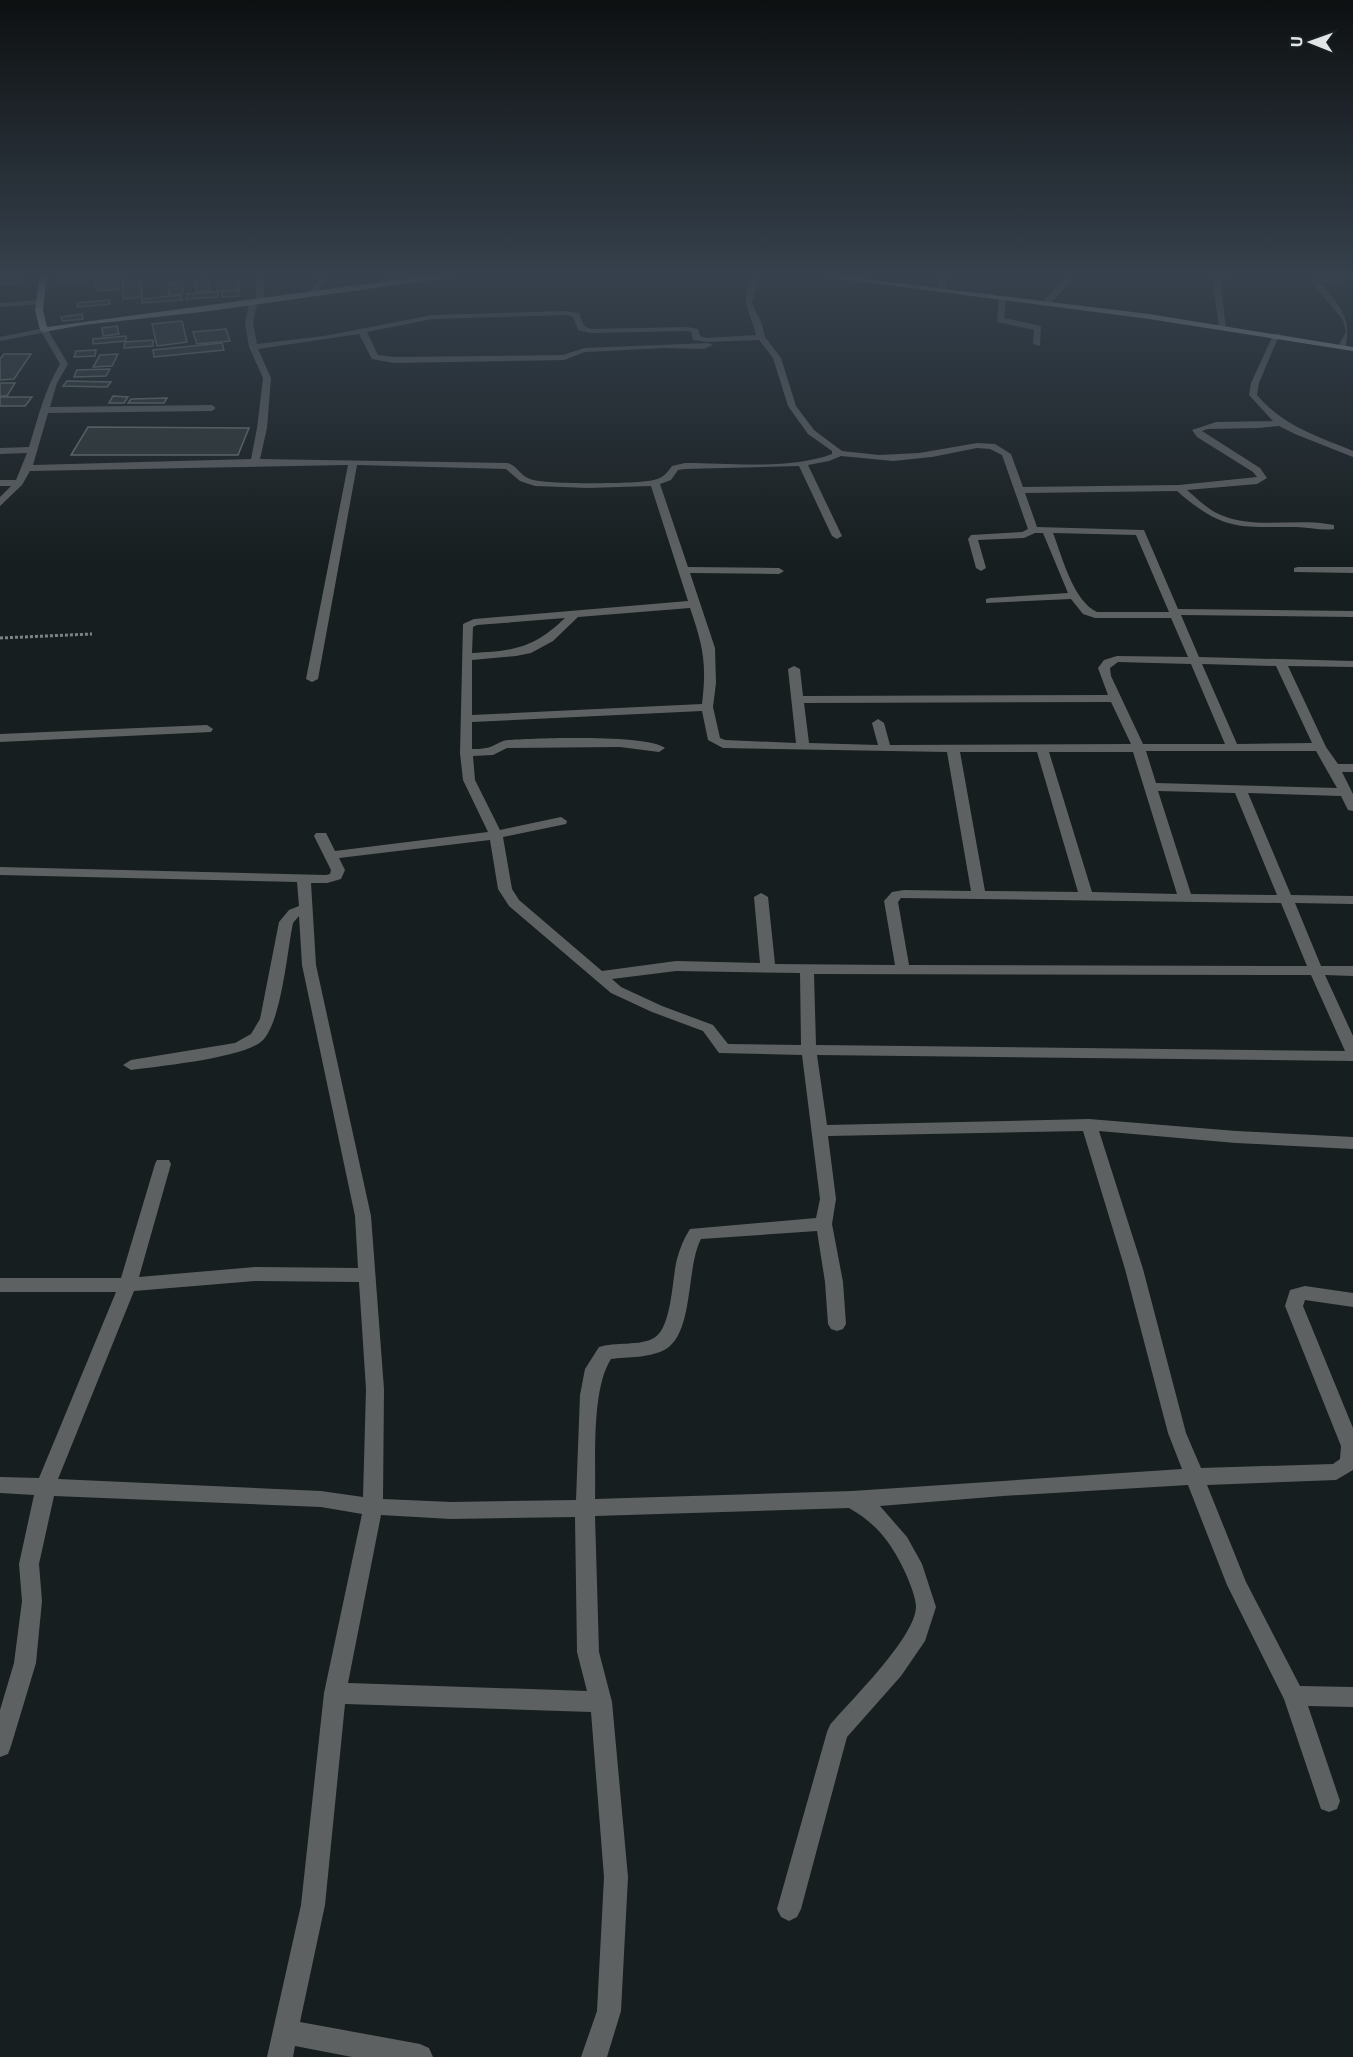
<svg xmlns="http://www.w3.org/2000/svg" width="1353" height="2057" font-family="'Exo 2',sans-serif">
	<style>
		.building { fill: #2f3635; stroke: #6f7876; stroke-width: 1.5 }
		.lines { fill: none; stroke-linecap: round; stroke-linejoin: round }
		.path { stroke: #7d8283; stroke-width: 3; stroke-dasharray: 3 2; stroke-linecap: butt }
		.minor { fill: #5e6162; fill-rule: evenodd }
		.major { fill: #a0a6a9; fill-rule: evenodd }
	</style>
	<rect width="100%" height="100%" fill="#171e1f"/>
	<!-- building -->
	<g class="building">
		<polygon points="1,274 16,274 15,278 22,277 20,283 0,285"/>
		<polygon points="63,274 92,274 90,280 61,282"/>
		<polygon points="95,274 124,274 124,279 95,281"/>
		<polygon points="141,280 142,297 123,299 123,282"/>
		<polygon points="208,280 211,291 197,292 194,281"/>
		<polygon points="238,280 239,289 217,291 216,282"/>
		<polygon points="118,282 120,289 97,291 95,284"/>
		<polygon points="182,283 183,294 169,295 168,285"/>
		<polygon points="239,291 239,296 222,297 222,292"/>
		<polygon points="218,292 218,297 186,299 187,294"/>
		<polygon points="181,295 182,300 142,303 142,299"/>
		<polygon points="109,300 110,304 78,307 77,303"/>
		<polygon points="82,314 83,319 63,321 61,317"/>
		<polygon points="182,321 187,342 157,346 152,324"/>
		<polygon points="117,326 119,334 103,336 102,328"/>
		<polygon points="226,329 230,341 197,344 193,332"/>
		<polygon points="126,336 126,341 93,344 93,339"/>
		<polygon points="153,340 153,346 124,348 125,342"/>
		<polygon points="222,343 224,350 154,357 153,350"/>
		<polygon points="96,350 95,356 74,357 76,351"/>
		<polygon points="4,354 31,354 14,379 0,380 0,359"/>
		<polygon points="118,354 112,366 93,367 100,355"/>
		<polygon points="110,369 106,376 74,377 77,370"/>
		<polygon points="67,381 111,382 107,387 63,386"/>
		<polygon points="0,383 15,383 7,396 0,396"/>
		<polygon points="113,396 128,397 124,403 109,403"/>
		<polygon points="0,397 32,397 25,406 0,406"/>
		<polygon points="167,398 164,403 128,403 131,399"/>
		<polygon points="88,427 249,428 238,455 71,455"/>
	</g>
	<g class="lines">
		<!-- path -->
		<polyline class="path" points="0,638 92,634"/>
		<!-- minor -->
		<g class="minor">
			<path d="M256 274H264V302L257 303 253 323 257 344 324 336 432 315 566 311 579 313 584 326 591 329 687 327 698 329 700 336 707 338 756 335C750 308 737 302 755 274H761L757 282 752 303 762 324 765 337 781 358 796 406 814 430 842 451 879 455 919 453 977 443 995 444 1011 454 1023 487 1179 485 1257 477 1253 472 1197 437 1192 430 1216 422 1273 421 1249 395 1251 383 1273 335 1280 333 1259 383 1257 395C1283 426 1317 436 1353 451V457L1295 434 1279 426 1258 428 1208 429 1202 431 1260 468 1267 478 1257 484 1187 490C1198 499 1208 510 1221 515 1256 530 1297 517 1334 525V529C1322 531 1308 527 1296 527 1238 527 1223 531 1177 491L1025 493 1037 527 1144 530 1178 609 1353 611V617L1181 615 1199 657 1353 661V667L1288 666 1326 747 1338 764H1353V772H1342L1353 794V811L1348 810 1341 796 1248 793 1291 895 1353 896V904L1295 903 1321 966H1353V976L1325 975 1353 1036V1061L817 1055 827 1125 1089 1119 1236 1131 1353 1137V1149L1236 1143 1099 1131 1143 1269 1186 1433 1201 1468 1333 1464 1340 1459 1341 1446 1285 1306 1290 1290 1305 1286 1353 1293V1307L1305 1300 1303 1306 1353 1428V1470L1336 1480 1207 1485 1246 1582 1300 1686 1353 1687V1707L1308 1706 1340 1801 1337 1809 1329 1812 1321 1809 1284 1699 1227 1585 1188 1485 1003 1496 880 1506 907 1537 922 1564 936 1607 925 1641 901 1676 847 1737 801 1909 797 1917 789 1921 781 1917 777 1909 827 1732 830 1725C851 1700 915 1638 916 1607 916 1595 905 1571 899 1560 886 1536 872 1521 849 1508L595 1516 599 1652 612 1702 628 1877 621 2011 607 2057H581L597 2011 604 1877 591 1712 345 1704 325 1905 300 2022 420 2044 429 2048 433 2057H352L295 2046 293 2057H267L301 1905 324 1693 362 1514 321 1507 54 1496 39 1564 42 1601 36 1663 11 1746 8 1754 0 1757V1710L14 1663 22 1601 19 1564 34 1495 0 1493V1477L39 1478 116 1292H0V1278H121L155 1164 157 1160H169L171 1164 139 1277 255 1267 358 1268 355 1216 302 965 299 916 293 923C287 952 282 1017 264 1039 248 1058 159 1066 131 1070L123 1065 131 1060 235 1043 251 1034 260 1019 279 922 289 910 299 906 297 882 0 875V867L326 875 330 874 331 870 314 836 316 833H326L335 851 488 832 463 780 460 753 463 624 474 619 688 601 651 486 588 488 535 486 520 481 506 469 357 465 318 679 312 682 306 679 348 465 30 471 22 485 0 506V497L11 486H0V480H16L27 453 0 454V448L29 447C38 418 44 391 60 364L42 333 0 341V337L44 328 48 330 68 364 57 383 50 407 212 405 216 408 212 411 48 413 33 465 251 459 257 428 263 378 249 347 245 323 249 303 256 302ZM566 315 573 317 578 330 591 333 687 331 691 332 693 340 707 342 759 340 773 358 788 406 808 434 832 451V454C790 470 730 463 685 463L672 466C667 473 663 478 654 480 638 484 545 485 530 479 521 476 517 466 508 463L260 459 267 428 271 378 258 349 359 334 372 359 394 363 564 360 585 352 665 348 704 349 713 345 709 343 584 348 563 355 394 357 378 355 367 332 432 319ZM977 448 990 449 1002 455 1028 529 1022 532 971 535 968 539 976 568 981 571 986 568 978 540 1024 538 1035 533H1043L1068 593 990 598 986 599V603L1071 599 1083 614 1095 618H1171L1188 657 1117 656 1104 660 1098 668 1108 695 803 696 800 669 794 666 788 669 796 743 725 740 720 738 713 707 716 683 715 648 690 573 779 574 784 571 779 568 688 567 660 484 671 480 678 470 685 469 799 466 832 536 837 539 842 536 808 465 829 461 841 456 893 461 932 457ZM1053 533 1136 535 1169 612H1097C1073 601 1062 556 1053 533ZM690 608C703 646 707 663 702 704L472 715V660L516 656 531 653 553 641 578 617ZM565 618C534 648 514 651 472 653L473 627 477 625ZM1118 662 1191 664 1225 744H1143L1111 676 1110 668ZM1202 664 1276 666 1312 743 1237 744ZM1111 702 1131 744 890 745 884 723 878 719 872 723 878 745 809 743 804 703ZM702 711 708 740 723 748 947 752 971 891 904 890 892 892 884 901 895 965 775 964 768 897 761 893 754 897 760 963 676 961 602 971 519 900 512 889 503 837 566 824 567 821 561 817 500 830 475 780 473 756 493 755 507 748 620 747 659 752 665 748C650 734 533 738 508 740 499 741 494 747 486 748 482 749 476 749 472 749V722ZM1146 751H1316L1337 788 1156 783ZM960 752H1037L1078 892 985 891ZM1049 752H1133L1177 894 1092 892ZM1158 791 1235 793 1277 895 1191 894ZM490 840 498 889 509 906 611 993 652 1012 703 1031 719 1053 802 1055 820 1199 816 1218 690 1229C684 1238 680 1248 677 1259 672 1278 672 1328 654 1338 641 1346 614 1342 599 1347L585 1369 580 1395 576 1500 451 1502 383 1499 384 1389 371 1216 316 965 311 883H327L341 879 345 870 339 858ZM901 898 1281 903 1307 966 909 965 898 902ZM676 971 800 973 801 1045 728 1044 713 1025 662 1006 621 987 612 979ZM814 974 1311 975 1345 1051 816 1045ZM1083 1131 1125 1269 1168 1433 1182 1469 852 1491 595 1499C596 1460 591 1390 611 1359 627 1357 651 1358 666 1349 694 1332 686 1267 701 1239L817 1231 825 1282 828 1324 831 1329 837 1331 843 1329 846 1324 843 1282 832 1224 836 1199 828 1136ZM255 1281 359 1282 366 1389 363 1497 321 1491 58 1479 134 1291ZM381 1515 451 1519 575 1517 577 1652 587 1691 348 1683Z"/>
			<polygon points="310,274 318,274 326,279 317,295 310,293 318,280"/>
			<polygon points="389,274 396,274 393,284 386,282"/>
			<polygon points="859,274 868,274 854,282 847,280"/>
			<polygon points="941,274 949,274 945,291 941,293 937,291"/>
			<polygon points="1070,274 1078,274 1048,306 1042,306 1042,302"/>
			<polygon points="1201,274 1255,274 1223,280 1221,286 1226,329 1219,327 1213,286 1216,279"/>
			<path d="M1353 276V280L1320 282C1339 305 1353 318 1345 349H1342L1338 347 1346 332 1343 320 1310 280 1314 278Z"/>
			<polygon points="999,297 1006,299 1004,318 1041,326 1040,346 1033,344 1034,330 997,322"/>
			<polygon points="40,300 43,300 43,304 0,307 0,303"/>
			<polygon points="1298,567 1353,567 1353,573 1294,572 1294,568"/>
			<polygon points="207,725 213,729 211,732 0,742 0,734"/>
		</g>
		<!-- major -->
		<g class="major">
			<polygon points="40,274 47,274 43,310 47,327 403,279 453,274 474,274 202,312 83,325 44,332 40,330 35,310"/>
			<polygon points="804,274 823,274 1149,314 1353,347 1353,351 1149,319"/>
		</g>
	</g>
	<!-- sky -->
	<linearGradient id="sky" x2="0" y2="1"><stop stop-color="#0d1011"/><stop offset="0.49" stop-color="#36414d"/><stop offset="1" stop-color="#36414d" stop-opacity="0"/></linearGradient>
	<rect width="1353" height="562" fill="url(#sky)"/>
	<!-- north arrow -->
	<g transform="translate(1311 42) rotate(271)" stroke="#171e1f" stroke-width="4.5" paint-order="stroke">
	<path d="M0-4.5L10 22L0 15L-10 22Z" fill="#e1e5e6"/>
	<text y="-9" font-size="16" font-weight="bold" text-anchor="middle" fill="#e1e5e6">U</text>
	</g>
</svg>
